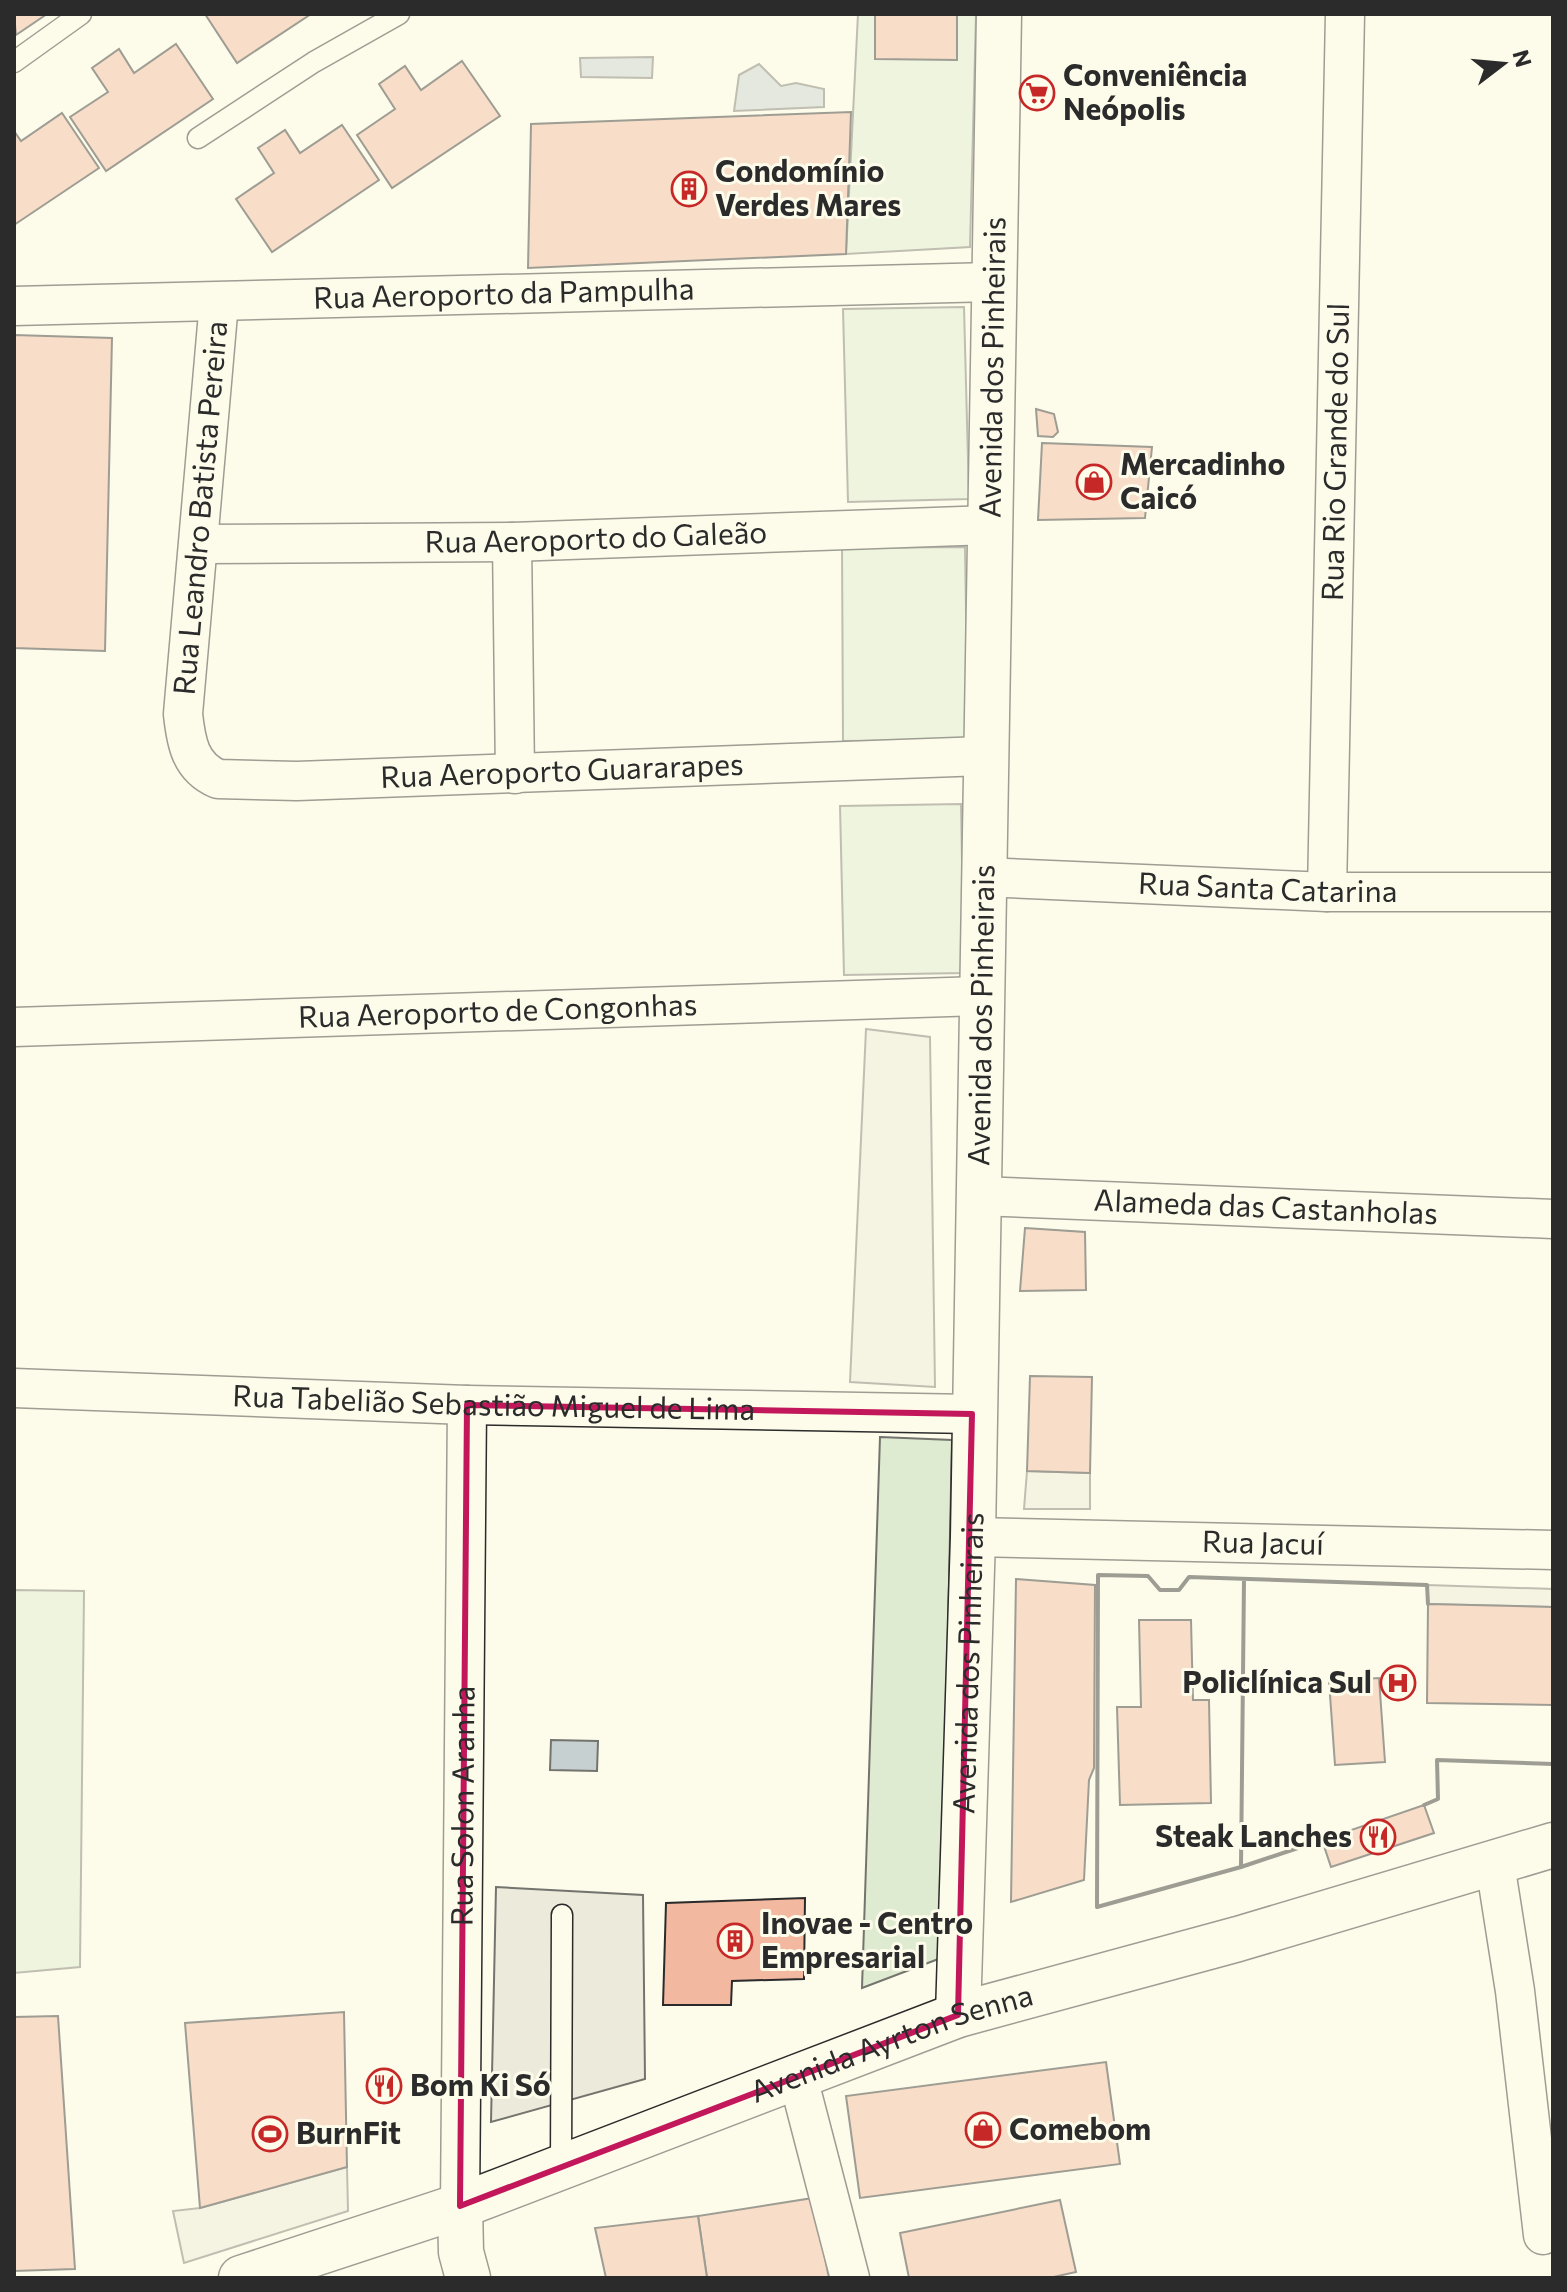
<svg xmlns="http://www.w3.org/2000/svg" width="1567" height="2292" font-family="Commissioner,sans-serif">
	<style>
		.green { fill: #deebd1; stroke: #74746e; stroke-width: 2 }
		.parking { fill: #eceadb; stroke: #74746e; stroke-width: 2 }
		.water { fill: #c7d0d0; stroke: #74746e; stroke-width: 2 }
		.building { fill: #f2b8a0; stroke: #2b2b2b; stroke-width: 2 }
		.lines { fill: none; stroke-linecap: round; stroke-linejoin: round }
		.service-casing { stroke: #2b2b2b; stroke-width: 23 }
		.minor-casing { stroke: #2b2b2b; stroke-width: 41 }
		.secondary-casing { stroke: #2b2b2b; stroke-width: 47 }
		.primary-casing { stroke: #2b2b2b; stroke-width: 47 }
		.service { stroke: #fdfbea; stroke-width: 20 }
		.minor { stroke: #fdfbea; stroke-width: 38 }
		.secondary { stroke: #fdfbea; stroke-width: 44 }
		.primary { stroke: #fdfbea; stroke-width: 44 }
		.wall { stroke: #2b2b2b; stroke-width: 4 }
		.marked { fill: none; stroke: #c2185b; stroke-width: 6; stroke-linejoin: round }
		.labels { text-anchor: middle; stroke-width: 6; stroke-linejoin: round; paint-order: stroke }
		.poi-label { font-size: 30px; font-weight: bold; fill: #2b2b2b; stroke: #fdfbea; text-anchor: start }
		.street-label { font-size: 30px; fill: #2b2b2b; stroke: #fdfbea }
	</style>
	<rect width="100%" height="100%" fill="#fdfbea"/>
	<!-- green -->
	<g class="green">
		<polygon points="858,14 976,14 970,247 846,254"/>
		<polygon points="964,307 969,499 848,502 843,309"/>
		<polygon points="965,547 968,740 843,741 842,548"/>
		<polygon points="961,804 964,973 844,975 840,806"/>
		<polygon points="880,1437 952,1440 941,1958 862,1988"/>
		<polygon points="14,1590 84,1591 80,1967 14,1973"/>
	</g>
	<!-- parking -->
	<g class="parking">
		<polygon points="866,1029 930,1037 935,1387 850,1382"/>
		<polygon points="1027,1471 1090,1473 1090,1509 1024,1509"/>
		<polygon points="1427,1585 1553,1589 1553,1607 1428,1604"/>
		<polygon points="496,1887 643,1895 645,2079 491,2122"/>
		<polygon points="347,2167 348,2211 184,2263 173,2211 200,2208"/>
	</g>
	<!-- water -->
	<g class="water">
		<polygon points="653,57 652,78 581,77 580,58"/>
		<polygon points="759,64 781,86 796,83 824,89 824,107 734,111 739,75"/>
		<polygon points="551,1740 598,1741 597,1771 550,1770"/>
	</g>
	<!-- building -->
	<g class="building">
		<polygon points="14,14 47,14 16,35"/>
		<polygon points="205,14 311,14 237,63"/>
		<polygon points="875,14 957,14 957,60 875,59"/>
		<polygon points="176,44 213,99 106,171 70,117 108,92 92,68 119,49 134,73"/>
		<polygon points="462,61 500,116 392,188 357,135 395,109 379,84 405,66 421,90"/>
		<polygon points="851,112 846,254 528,268 531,124"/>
		<polygon points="62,113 99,168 14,225 14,131 21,141"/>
		<polygon points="342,125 379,180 272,252 236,199 274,173 258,148 285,130 300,153"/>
		<polygon points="14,335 112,338 105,651 14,648"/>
		<polygon points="1036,409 1054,414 1058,432 1053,437 1038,436"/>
		<polygon points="1042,443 1152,447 1145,518 1038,520"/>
		<polygon points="1025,1228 1085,1232 1086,1290 1020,1291"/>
		<polygon points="1030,1376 1092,1377 1090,1473 1027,1471"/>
		<polygon points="1016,1579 1095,1585 1094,1768 1089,1780 1084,1880 1011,1902"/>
		<polygon points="1428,1604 1553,1607 1553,1705 1427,1703"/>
		<polygon points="1139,1620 1191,1620 1193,1700 1209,1700 1211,1803 1120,1805 1117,1707 1141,1707"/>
		<polygon points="1379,1678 1385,1762 1335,1765 1329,1681"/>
		<polygon points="1424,1805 1434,1833 1331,1867 1322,1840"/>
		<polygon points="805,1898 804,1979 732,1981 731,2005 663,2005 666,1903"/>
		<polygon points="344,2012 347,2167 200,2208 185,2023"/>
		<polygon points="58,2016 75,2269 14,2271 14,2017"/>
		<polygon points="1106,2062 1120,2164 860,2198 846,2096"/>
		<polygon points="813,2198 829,2278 707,2278 698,2216"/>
		<polygon points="1060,2200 1076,2272 1049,2278 909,2278 900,2233"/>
		<polygon points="698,2216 707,2278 606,2278 595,2228"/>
	</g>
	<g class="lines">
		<!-- service casing -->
		<g class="service-casing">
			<g id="service">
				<polyline points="14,62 81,14"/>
				<polyline points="198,138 314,62 399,14"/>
				<polyline points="561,2166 562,1915"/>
			</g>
		</g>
		<!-- minor casing -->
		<g class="minor-casing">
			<g id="minor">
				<path id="s1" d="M219 302 183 714C186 742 190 767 218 779L297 781 984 756"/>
				<path id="s2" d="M14 306 993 282"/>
				<polyline points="512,542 515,774"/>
				<path id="s3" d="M200 544 512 542 990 525"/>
				<path id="s4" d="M982 877 1327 892H1553"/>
				<path id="s5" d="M1327 892 1345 14"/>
				<path id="s6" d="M14 1027 980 996"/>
				<path id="s7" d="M978 1196 1553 1219"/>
				<path id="s8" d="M14 1388 467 1405 972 1414"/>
				<path id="s9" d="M973 1537 1553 1550"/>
				<polyline points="1495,1864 1515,1991 1543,2235"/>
				<polyline points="797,2074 850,2278"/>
				<path id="s10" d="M460 2206 467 1405"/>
			</g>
		</g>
		<!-- secondary casing -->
		<g class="secondary-casing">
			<g id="secondary">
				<path id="s11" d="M958 2015 973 1537 999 14"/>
			</g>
		</g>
		<!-- primary casing -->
		<g class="primary-casing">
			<g id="primary">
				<polyline points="460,2206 461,2252 468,2278"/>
				<path id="s12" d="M241 2278 460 2206 958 2015 1238 1939 1553 1845"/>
			</g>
		</g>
		<!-- service -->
		<use href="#service" class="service"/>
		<!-- minor -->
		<use href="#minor" class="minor"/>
		<!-- secondary -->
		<use href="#secondary" class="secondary"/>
		<!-- primary -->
		<use href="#primary" class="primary"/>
		<!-- wall -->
		<g class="wall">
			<polyline points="1244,1579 1241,1867 1097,1907 1098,1575 1148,1576 1160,1590 1179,1590 1189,1577 1427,1585 1428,1604"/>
			<polyline points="1424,1805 1438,1799 1437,1760 1553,1764"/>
			<polyline points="1241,1867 1322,1840"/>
		</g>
	</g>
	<!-- marked area -->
	<path d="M0 0H1567V2292H0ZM467 1405 972 1414 958 2015 460 2206Z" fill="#fdfbea" fill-opacity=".55" fill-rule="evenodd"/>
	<path class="marked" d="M467 1405 972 1414 958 2015 460 2206Z"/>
	<!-- icons -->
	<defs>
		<g id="supermarket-ring" transform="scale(1.8)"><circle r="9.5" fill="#fdfbea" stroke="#c62828" stroke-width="1.5"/><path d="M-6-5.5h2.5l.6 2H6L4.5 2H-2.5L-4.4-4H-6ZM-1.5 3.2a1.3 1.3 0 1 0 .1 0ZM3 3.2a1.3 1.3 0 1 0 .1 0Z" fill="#c62828"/></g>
		<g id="building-ring" transform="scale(1.8)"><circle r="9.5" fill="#fdfbea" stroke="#c62828" stroke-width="1.5"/><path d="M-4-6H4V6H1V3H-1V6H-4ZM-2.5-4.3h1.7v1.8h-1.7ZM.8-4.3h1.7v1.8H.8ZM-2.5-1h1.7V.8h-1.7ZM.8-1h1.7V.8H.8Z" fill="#c62828"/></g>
		<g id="shop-ring" transform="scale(1.8)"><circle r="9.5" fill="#fdfbea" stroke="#c62828" stroke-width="1.5"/><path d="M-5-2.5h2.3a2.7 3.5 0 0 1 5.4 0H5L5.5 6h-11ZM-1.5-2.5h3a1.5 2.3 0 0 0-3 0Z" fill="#c62828"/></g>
		<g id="hospital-ring" transform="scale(1.8)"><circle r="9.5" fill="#fdfbea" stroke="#c62828" stroke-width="1.5"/><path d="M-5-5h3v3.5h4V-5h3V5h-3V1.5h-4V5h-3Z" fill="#c62828"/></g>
		<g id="restaurant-ring" transform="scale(1.8)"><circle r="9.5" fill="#fdfbea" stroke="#c62828" stroke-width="1.5"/><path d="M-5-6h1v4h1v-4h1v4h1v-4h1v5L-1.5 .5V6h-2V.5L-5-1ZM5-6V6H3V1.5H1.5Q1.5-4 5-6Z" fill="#c62828"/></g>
		<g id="stadium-ring" transform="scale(1.8)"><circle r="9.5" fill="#fdfbea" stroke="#c62828" stroke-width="1.5"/><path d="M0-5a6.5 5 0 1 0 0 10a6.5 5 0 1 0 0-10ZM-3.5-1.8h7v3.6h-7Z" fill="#c62828"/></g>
	</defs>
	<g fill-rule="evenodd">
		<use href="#supermarket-ring" x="1037" y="93"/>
		<use href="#building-ring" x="689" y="189"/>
		<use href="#shop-ring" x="1094" y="482"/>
		<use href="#hospital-ring" x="1398" y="1683"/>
		<use href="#restaurant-ring" x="1378" y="1837"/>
		<use href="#building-ring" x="735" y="1941"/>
		<use href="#restaurant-ring" x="384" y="2086"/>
		<use href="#shop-ring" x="983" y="2130"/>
		<use href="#stadium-ring" x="270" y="2134"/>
	</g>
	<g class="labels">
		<!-- poi labels -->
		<g class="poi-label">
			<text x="1063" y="86">Conveniência<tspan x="1063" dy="34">Neópolis</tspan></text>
			<text x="715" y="182">Condomínio<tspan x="715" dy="34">Verdes Mares</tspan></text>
			<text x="1120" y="475">Mercadinho<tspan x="1120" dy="34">Caicó</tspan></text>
			<text x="1372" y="1693" text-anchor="end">Policlínica Sul</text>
			<text x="1352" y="1847" text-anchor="end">Steak Lanches</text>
			<text x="761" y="1934">Inovae - Centro<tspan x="761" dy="34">Empresarial</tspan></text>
			<text x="410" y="2096">Bom Ki Só</text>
			<text x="1009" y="2140">Comebom</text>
			<text x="296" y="2144">BurnFit</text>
		</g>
		<!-- street labels -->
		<g class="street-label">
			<text dy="10" stroke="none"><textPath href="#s2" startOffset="490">Rua Aeroporto da Pampulha</textPath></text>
			<text dy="10" stroke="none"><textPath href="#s11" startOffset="1648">Avenida dos Pinheirais</textPath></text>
			<text dy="10" stroke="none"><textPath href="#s5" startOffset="440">Rua Rio Grande do Sul</textPath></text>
			<text transform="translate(201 508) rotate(-85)" y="10">Rua Leandro Batista Pereira</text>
			<text dy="10" stroke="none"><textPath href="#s3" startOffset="396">Rua Aeroporto do Galeão</textPath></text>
			<text dy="10" stroke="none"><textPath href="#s1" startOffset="836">Rua Aeroporto Guararapes</textPath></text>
			<text dy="10" stroke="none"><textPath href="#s4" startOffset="286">Rua Santa Catarina</textPath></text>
			<text dy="10" stroke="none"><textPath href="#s6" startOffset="484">Rua Aeroporto de Congonhas</textPath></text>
			<text dy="10" stroke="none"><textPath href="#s11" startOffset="1000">Avenida dos Pinheirais</textPath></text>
			<text dy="10" stroke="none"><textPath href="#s7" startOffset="288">Alameda das Castanholas</textPath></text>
			<text dy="10" stroke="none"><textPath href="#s8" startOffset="480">Rua Tabelião Sebastião Miguel de Lima</textPath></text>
			<text dy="10" stroke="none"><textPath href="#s9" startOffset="290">Rua Jacuí</textPath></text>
			<text dy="10" stroke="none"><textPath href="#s11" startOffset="352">Avenida dos Pinheirais</textPath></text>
			<text dy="10" stroke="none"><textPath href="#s10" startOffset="400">Rua Solon Aranha</textPath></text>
			<text dy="10" stroke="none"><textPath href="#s12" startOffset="692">Avenida Ayrton Senna</textPath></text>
		</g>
	</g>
	<!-- border -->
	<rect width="1567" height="2292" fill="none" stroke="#2b2b2b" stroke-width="32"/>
	<!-- north arrow -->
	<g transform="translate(1503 64) rotate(74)" stroke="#fdfbea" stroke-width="6" paint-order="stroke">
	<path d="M0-6L14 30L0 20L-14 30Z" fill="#2b2b2b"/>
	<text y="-12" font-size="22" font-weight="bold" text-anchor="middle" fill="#2b2b2b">N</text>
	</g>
</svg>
